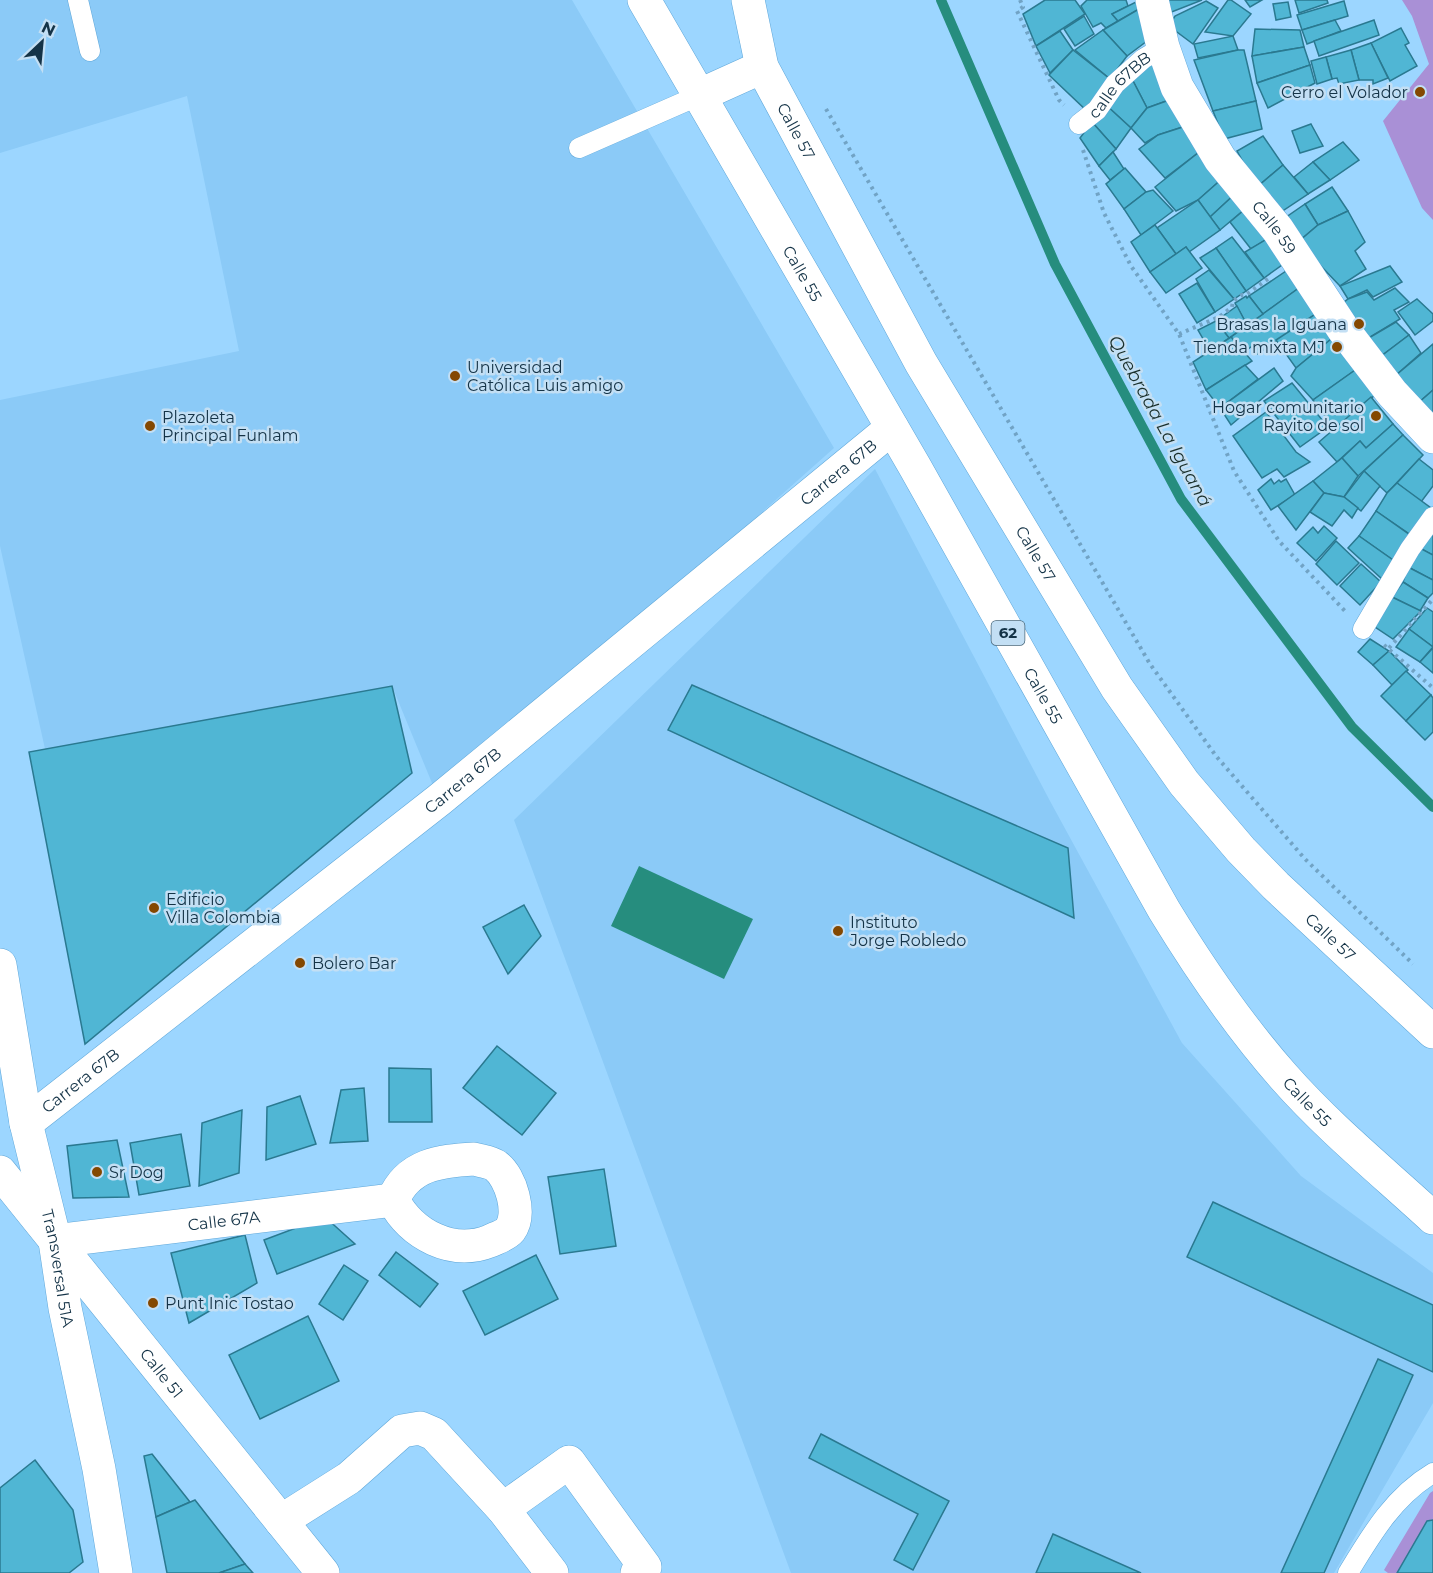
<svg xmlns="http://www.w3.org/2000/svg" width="1433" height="1573" font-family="Montserrat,sans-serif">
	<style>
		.built { fill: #8bcaf7 }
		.green { fill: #a990d6 }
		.water { fill: #268d7e }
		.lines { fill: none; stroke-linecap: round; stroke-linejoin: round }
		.stream { stroke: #268d7e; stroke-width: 10 }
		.building { fill: #50b6d4; stroke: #2a7990; stroke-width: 1.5 }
		.service-casing { stroke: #5fa7d9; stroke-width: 21 }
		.minor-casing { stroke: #5fa7d9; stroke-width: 34 }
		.secondary-casing { stroke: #5fa7d9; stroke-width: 34 }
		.trunk-casing { stroke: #5fa7d9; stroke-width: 34 }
		.path { stroke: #71a3c5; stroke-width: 4; stroke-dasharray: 3 4.5; stroke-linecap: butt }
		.service { stroke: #fff; stroke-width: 20 }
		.minor { stroke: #fff; stroke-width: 33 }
		.secondary { stroke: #fff; stroke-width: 33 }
		.trunk { stroke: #fff; stroke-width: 33 }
		.poi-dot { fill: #844801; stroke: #c3dff4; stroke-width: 2 }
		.labels { text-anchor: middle; stroke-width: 5; stroke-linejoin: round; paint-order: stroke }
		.shield { fill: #c3dff4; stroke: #48677b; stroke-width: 1.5 }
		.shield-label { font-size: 15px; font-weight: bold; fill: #143347 }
		.street-label { font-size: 16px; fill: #143347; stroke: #c3dff4 }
		.poi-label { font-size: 16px; fill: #143347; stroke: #c3dff4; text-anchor: start }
		.water-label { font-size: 18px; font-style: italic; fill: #192f2b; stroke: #c3dff4 }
	</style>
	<rect width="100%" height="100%" fill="#9cd6ff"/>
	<!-- built -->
	<g class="built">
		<polygon points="0,0 572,0 834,448 439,800 392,686 47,758 0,546 0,400 239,351 187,96 0,153"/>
		<polygon points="875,469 1050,801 1182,1043 1301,1176 1433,1273 1433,1403 1334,1573 791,1573 514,820"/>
	</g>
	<!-- green -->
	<g class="green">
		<polygon points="1402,0 1433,0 1433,220 1422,208 1383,121 1429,64 1412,16"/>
		<polygon points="1433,1491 1433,1520 1427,1522 1397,1573 1388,1573 1384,1570 1430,1493"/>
	</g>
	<!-- water -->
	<polygon class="water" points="639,866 753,919 724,979 611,926"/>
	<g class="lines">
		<!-- stream -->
		<polyline class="stream" points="941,0 1055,264 1181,499 1352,727 1433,807"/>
	</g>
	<!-- building -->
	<g class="building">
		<polygon points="1045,0 1075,0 1085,14 1036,46 1023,14"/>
		<polygon points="1087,0 1126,0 1128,6 1112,14 1118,21 1106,28 1101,23 1093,27 1081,6"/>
		<polygon points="1165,0 1202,0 1169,13"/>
		<polygon points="1228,0 1231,0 1251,14 1233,36 1205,32"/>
		<polygon points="1245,0 1262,0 1250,7"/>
		<polygon points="1295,0 1327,0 1328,3 1299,13"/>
		<polygon points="1206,1 1218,8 1193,44 1169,26 1175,16"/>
		<polygon points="1344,1 1348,16 1302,30 1297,15"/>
		<polygon points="1136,2 1139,9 1118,21 1112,14"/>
		<polygon points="1288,2 1291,17 1276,20 1273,4"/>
		<polygon points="1139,9 1151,38 1127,56 1103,30"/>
		<polygon points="1084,16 1094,34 1075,46 1064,29"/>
		<polygon points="1335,20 1341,31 1307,44 1302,30"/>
		<polygon points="1374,20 1379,35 1319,56 1314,41"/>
		<polygon points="1401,28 1409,43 1405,45 1417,66 1390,81 1371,43"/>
		<polygon points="1255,29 1300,30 1304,47 1252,56"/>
		<polygon points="1103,30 1127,56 1110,79 1075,50"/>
		<polygon points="1060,31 1073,50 1050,73 1036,46"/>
		<polygon points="1233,36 1238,50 1198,58 1194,44"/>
		<polygon points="1371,43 1388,78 1373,84 1373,80 1359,80 1351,50"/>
		<polygon points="1304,47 1310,65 1257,83 1252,56"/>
		<polygon points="1073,50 1110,79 1087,111 1049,75"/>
		<polygon points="1238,50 1244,50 1256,101 1213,111 1194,60"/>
		<polygon points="1351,50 1359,80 1339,84 1337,78 1332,79 1326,57"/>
		<polygon points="1326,57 1332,79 1317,84 1311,61"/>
		<polygon points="1158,60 1172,99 1147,108 1131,77"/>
		<polygon points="1310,65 1315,83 1268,108 1257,83"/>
		<polygon points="1131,77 1147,108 1131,128 1106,105"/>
		<polygon points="1172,99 1189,125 1158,135 1145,143 1131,128 1147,108"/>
		<polygon points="1256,101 1262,129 1224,139 1213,111"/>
		<polygon points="1106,105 1131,128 1116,149 1092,122"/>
		<polygon points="1092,122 1116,149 1099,166 1080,138"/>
		<polygon points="1311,124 1323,146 1300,153 1292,131"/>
		<polygon points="1189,125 1203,149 1165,178 1139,149 1158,135"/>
		<polygon points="1263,136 1283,165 1257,187 1237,151"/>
		<polygon points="1343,142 1359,160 1330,180 1313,162"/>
		<polygon points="1203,149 1224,177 1198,200 1176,211 1155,187"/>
		<polygon points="1113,152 1124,169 1110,180 1099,166"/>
		<polygon points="1313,162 1330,180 1308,194 1294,177"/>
		<polygon points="1283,165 1308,194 1278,214 1257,187"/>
		<polygon points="1125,168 1146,192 1124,209 1106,184"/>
		<polygon points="1224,177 1236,193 1210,217 1198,200"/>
		<polygon points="1332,187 1348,211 1318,225 1305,204"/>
		<polygon points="1153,190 1173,211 1141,235 1124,209 1146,192"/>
		<polygon points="1236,193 1251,204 1220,230 1210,217"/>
		<polygon points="1198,200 1220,230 1189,252 1186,247 1176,254 1157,228"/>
		<polygon points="1251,204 1272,236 1251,249 1230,222"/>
		<polygon points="1305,204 1318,225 1298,242 1282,220"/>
		<polygon points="1348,211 1365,242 1355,251 1366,269 1340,286 1298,242 1318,225"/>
		<polygon points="1155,225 1176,254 1150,272 1131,242"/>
		<polygon points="1272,236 1289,260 1264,278 1245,252"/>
		<polygon points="1232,237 1264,278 1246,291 1216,248"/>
		<polygon points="1186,247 1202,268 1166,293 1150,272"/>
		<polygon points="1216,248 1246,291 1234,299 1200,258"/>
		<polygon points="1390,266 1402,282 1373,297 1367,290 1348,299 1340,286"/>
		<polygon points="1292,267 1303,285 1263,314 1249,296"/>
		<polygon points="1209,270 1234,299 1215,312 1196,279"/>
		<polygon points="1197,283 1215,312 1197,323 1179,294"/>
		<polygon points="1303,285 1320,311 1258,354 1251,347 1244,352 1231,337"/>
		<polygon points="1395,288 1409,302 1394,310 1400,319 1367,339 1339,306 1348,299 1367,292 1374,300"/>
		<polygon points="1246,296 1247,298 1249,296 1263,314 1247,325 1235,303"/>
		<polygon points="1417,299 1433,314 1433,321 1415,335 1398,312"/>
		<polygon points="1237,306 1247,325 1229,338 1216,321"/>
		<polygon points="1320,311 1336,335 1296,368 1276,340"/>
		<polygon points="1216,321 1229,338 1210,351 1198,330"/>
		<polygon points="1396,322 1409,335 1380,357 1367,339"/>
		<polygon points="1336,335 1358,368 1313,400 1291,376 1296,368"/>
		<polygon points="1409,335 1421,353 1395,376 1380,357"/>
		<polygon points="1231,337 1252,361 1206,390 1193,362"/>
		<polygon points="1433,344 1433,390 1417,404 1395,376"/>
		<polygon points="1245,365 1258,379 1220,408 1206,390"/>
		<polygon points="1274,368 1283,381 1231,425 1220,408"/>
		<polygon points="1358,368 1375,395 1335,429 1313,400"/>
		<polygon points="1292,383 1328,427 1300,447 1264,401"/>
		<polygon points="1433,390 1433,421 1417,404"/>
		<polygon points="1371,397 1393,424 1366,448 1360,441 1337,462 1319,442"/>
		<polygon points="1266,412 1296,452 1310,462 1284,477 1277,469 1262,478 1233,436"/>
		<polygon points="1393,424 1403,435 1358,476 1342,458 1360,441 1366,448"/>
		<polygon points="1403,435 1423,455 1387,493 1364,471"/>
		<polygon points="1342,458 1358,476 1344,497 1324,493 1313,481"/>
		<polygon points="1419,459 1433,470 1433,486 1421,502 1397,483"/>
		<polygon points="1364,471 1380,486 1361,511 1344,497"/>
		<polygon points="1271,479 1274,484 1279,480 1281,482 1286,479 1295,495 1271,510 1258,490"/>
		<polygon points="1313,481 1324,493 1296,530 1278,506"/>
		<polygon points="1397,483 1431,508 1411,535 1376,511 1387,493"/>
		<polygon points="1324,493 1344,497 1358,508 1352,518 1344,510 1332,526 1310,512"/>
		<polygon points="1376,511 1410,535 1393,560 1359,536"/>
		<polygon points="1324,526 1337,538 1316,561 1297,543 1313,527 1318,533"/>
		<polygon points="1433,529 1433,555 1421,549"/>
		<polygon points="1359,536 1393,560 1382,579 1348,548"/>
		<polygon points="1336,541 1359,563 1337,585 1316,564"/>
		<polygon points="1418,547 1433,555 1433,580 1408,567"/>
		<polygon points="1361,564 1381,582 1360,605 1340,586"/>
		<polygon points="1408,567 1433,580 1433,593 1428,598 1403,582"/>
		<polygon points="1403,582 1428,598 1420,611 1392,597"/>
		<polygon points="1392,597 1421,611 1393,639 1372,625"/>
		<polygon points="1427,608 1433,612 1433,647 1409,629"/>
		<polygon points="1409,629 1433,647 1420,662 1396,647"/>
		<polygon points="1370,639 1389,651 1373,665 1358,652"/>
		<polygon points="1433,648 1433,673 1420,662"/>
		<polygon points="1389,651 1408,670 1392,685 1373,665"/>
		<polygon points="1406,671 1431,695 1406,721 1381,696"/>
		<polygon points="692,685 1068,848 1074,918 668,730"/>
		<polygon points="392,686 412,773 85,1044 29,752"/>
		<polygon points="1431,695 1433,698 1433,732 1425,740 1406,721"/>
		<polygon points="524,905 541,936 508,974 483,927"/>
		<polygon points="497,1046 556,1093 522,1135 463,1088"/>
		<polygon points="389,1068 431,1069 432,1122 389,1122"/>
		<polygon points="364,1088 368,1141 330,1143 341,1090"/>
		<polygon points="300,1096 316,1144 266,1160 267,1107"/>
		<polygon points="242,1110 239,1173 199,1186 202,1123"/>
		<polygon points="181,1134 190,1186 139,1195 130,1143"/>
		<polygon points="117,1140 129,1197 73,1198 67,1146"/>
		<polygon points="604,1169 616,1246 560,1254 548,1177"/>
		<polygon points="1213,1202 1433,1305 1433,1372 1187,1257"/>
		<polygon points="325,1217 355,1244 277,1274 264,1240"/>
		<polygon points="245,1235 257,1283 189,1323 171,1253"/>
		<polygon points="396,1252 438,1284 420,1307 379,1275"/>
		<polygon points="536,1255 558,1299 485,1335 463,1291"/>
		<polygon points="344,1265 368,1281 343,1320 319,1304"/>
		<polygon points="308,1316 339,1381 260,1419 229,1355"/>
		<polygon points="1378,1359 1413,1375 1324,1573 1281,1573"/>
		<polygon points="821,1434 949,1501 913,1570 894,1560 918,1514 809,1458"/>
		<polygon points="152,1454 190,1502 156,1517 144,1456"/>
		<polygon points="35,1460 73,1510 83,1562 69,1573 0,1573 0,1488"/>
		<polygon points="195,1500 245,1564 219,1573 167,1573 156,1517"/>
		<polygon points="1433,1520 1433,1573 1397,1573 1427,1521"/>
		<polygon points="1053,1534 1141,1573 1036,1573"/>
		<polygon points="245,1564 253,1573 219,1573"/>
	</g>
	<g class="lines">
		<!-- service casing -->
		<g class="service-casing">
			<g id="service">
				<polyline points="78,0 90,51"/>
				<path id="s1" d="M1079 124 1097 110 1115 84 1143 59 1163 47"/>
				<polyline points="579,148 700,95"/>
				<polyline points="1363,629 1410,549 1433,517"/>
				<path d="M1348 1573C1371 1535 1394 1496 1433 1473"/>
			</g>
		</g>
		<!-- minor casing -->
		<g class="minor-casing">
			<g id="minor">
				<path id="s2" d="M1152 0 1163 47 1177 87 1220 159 1278 230 1343 329 1392 393 1433 437"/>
				<path id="s3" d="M26 1123 439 800 892 428"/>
				<path d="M474 1159C481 1161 491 1162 496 1166 511 1177 522 1214 510 1230 506 1235 496 1238 490 1241 452 1256 412 1235 393 1200 408 1164 440 1161 474 1159Z"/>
				<path id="s4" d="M0 1172 323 1573"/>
				<path id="s5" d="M55 1241 393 1200"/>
				<polyline points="503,1509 569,1462 645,1567 637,1573"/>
				<polyline points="281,1521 349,1478 402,1431 420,1428 434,1434 503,1509 552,1573"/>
			</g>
		</g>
		<!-- secondary casing -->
		<g class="secondary-casing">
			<g id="secondary">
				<path id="s6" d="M0 965 26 1123 55 1241 65 1308 99 1469 116 1573"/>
			</g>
		</g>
		<!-- trunk casing -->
		<g class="trunk-casing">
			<g id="trunk">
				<path id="s7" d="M644 0 915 467 1164 910C1200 969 1238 1025 1284 1077 1329 1128 1383 1172 1433 1218"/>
				<path id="s8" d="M748 0 762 67 921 363 1117 688 1184 783 1241 850 1276 886 1433 1032"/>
				<polyline points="700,95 762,67"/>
			</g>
		</g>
		<!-- path -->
		<g class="path">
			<polyline points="1020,0 1023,7 1017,11 1059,100 1064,105"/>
			<polyline points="826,109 1150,664 1216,756 1305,859 1413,964"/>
			<polyline points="1083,150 1104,213 1131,266 1179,334 1234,471 1279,541 1345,611"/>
			<polyline points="1179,334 1219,317 1232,307 1233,301 1242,295 1246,295 1269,278"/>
			<polyline points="1384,645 1433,688"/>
			<polyline points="1389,648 1433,599"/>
		</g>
		<!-- service -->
		<use href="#service" class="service"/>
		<!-- minor -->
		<use href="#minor" class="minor"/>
		<!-- secondary -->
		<use href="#secondary" class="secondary"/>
		<!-- trunk -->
		<use href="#trunk" class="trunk"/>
	</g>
	<!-- markers -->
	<g class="poi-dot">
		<circle cx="1420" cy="92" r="6"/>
		<circle cx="1359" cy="324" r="6"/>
		<circle cx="1337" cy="347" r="6"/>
		<circle cx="455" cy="376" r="6"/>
		<circle cx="1376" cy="416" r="6"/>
		<circle cx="150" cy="426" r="6"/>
		<circle cx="154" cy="908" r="6"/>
		<circle cx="838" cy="931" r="6"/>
		<circle cx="300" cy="963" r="6"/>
		<circle cx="97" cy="1172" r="6"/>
		<circle cx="153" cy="1303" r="6"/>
	</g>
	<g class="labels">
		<!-- shield labels -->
		<rect class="shield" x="991.5" y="621" width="33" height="24" rx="4.5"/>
		<g class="shield-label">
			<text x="1008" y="638">62</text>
		</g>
		<!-- street labels -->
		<g class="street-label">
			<text dy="6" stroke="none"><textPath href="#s1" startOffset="57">calle 67BB</textPath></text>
			<text dy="6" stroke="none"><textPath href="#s8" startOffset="141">Calle 57</textPath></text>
			<text dy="6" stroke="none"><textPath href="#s2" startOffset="262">Calle 59</textPath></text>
			<text dy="6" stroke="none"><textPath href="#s7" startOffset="316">Calle 55</textPath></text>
			<text dy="6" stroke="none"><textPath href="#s3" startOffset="1041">Carrera 67B</textPath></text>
			<text dy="6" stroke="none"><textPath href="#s8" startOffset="627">Calle 57</textPath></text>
			<text dy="6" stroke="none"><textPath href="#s7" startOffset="802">Calle 55</textPath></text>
			<text dy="6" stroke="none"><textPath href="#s3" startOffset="555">Carrera 67B</textPath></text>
			<text dy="6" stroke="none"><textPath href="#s8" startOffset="1113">Calle 57</textPath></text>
			<text dy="6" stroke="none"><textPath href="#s3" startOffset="69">Carrera 67B</textPath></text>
			<text dy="6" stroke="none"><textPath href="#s7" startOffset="1288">Calle 55</textPath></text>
			<text dy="6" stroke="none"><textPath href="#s5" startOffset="170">Calle 67A</textPath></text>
			<text dy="6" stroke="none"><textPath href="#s6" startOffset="309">Transversal 51A</textPath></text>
			<text dy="6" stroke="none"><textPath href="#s4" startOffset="258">Calle 51</textPath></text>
		</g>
		<!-- poi labels -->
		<g class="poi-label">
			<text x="1408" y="98" text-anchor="end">Cerro el Volador</text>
			<text x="1347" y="330" text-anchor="end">Brasas la Iguana</text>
			<text x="1325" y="353" text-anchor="end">Tienda mixta MJ</text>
			<text x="467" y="373">Universidad<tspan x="467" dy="18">Católica Luis amigo</tspan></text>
			<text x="1364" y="413" text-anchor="end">Hogar comunitario<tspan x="1364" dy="18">Rayito de sol</tspan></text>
			<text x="162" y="423">Plazoleta<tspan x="162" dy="18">Principal Funlam</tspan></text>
			<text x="166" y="905">Edificio<tspan x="166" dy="18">Villa Colombia</tspan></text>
			<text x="850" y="928">Instituto<tspan x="850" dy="18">Jorge Robledo</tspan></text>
			<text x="312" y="969">Bolero Bar</text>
			<text x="109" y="1178">Sr Dog</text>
			<text x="165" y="1309">Punt Inic Tostao</text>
		</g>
		<!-- water labels -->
		<g class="water-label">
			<text transform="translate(1160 421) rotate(61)" y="6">Quebrada La Iguaná</text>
		</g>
	</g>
	<!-- north arrow -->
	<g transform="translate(42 42) rotate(26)" stroke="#c3dff4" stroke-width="4.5" paint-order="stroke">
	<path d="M0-4.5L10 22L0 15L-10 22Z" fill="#143347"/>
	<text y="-9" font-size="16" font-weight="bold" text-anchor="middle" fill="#143347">N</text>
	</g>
</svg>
